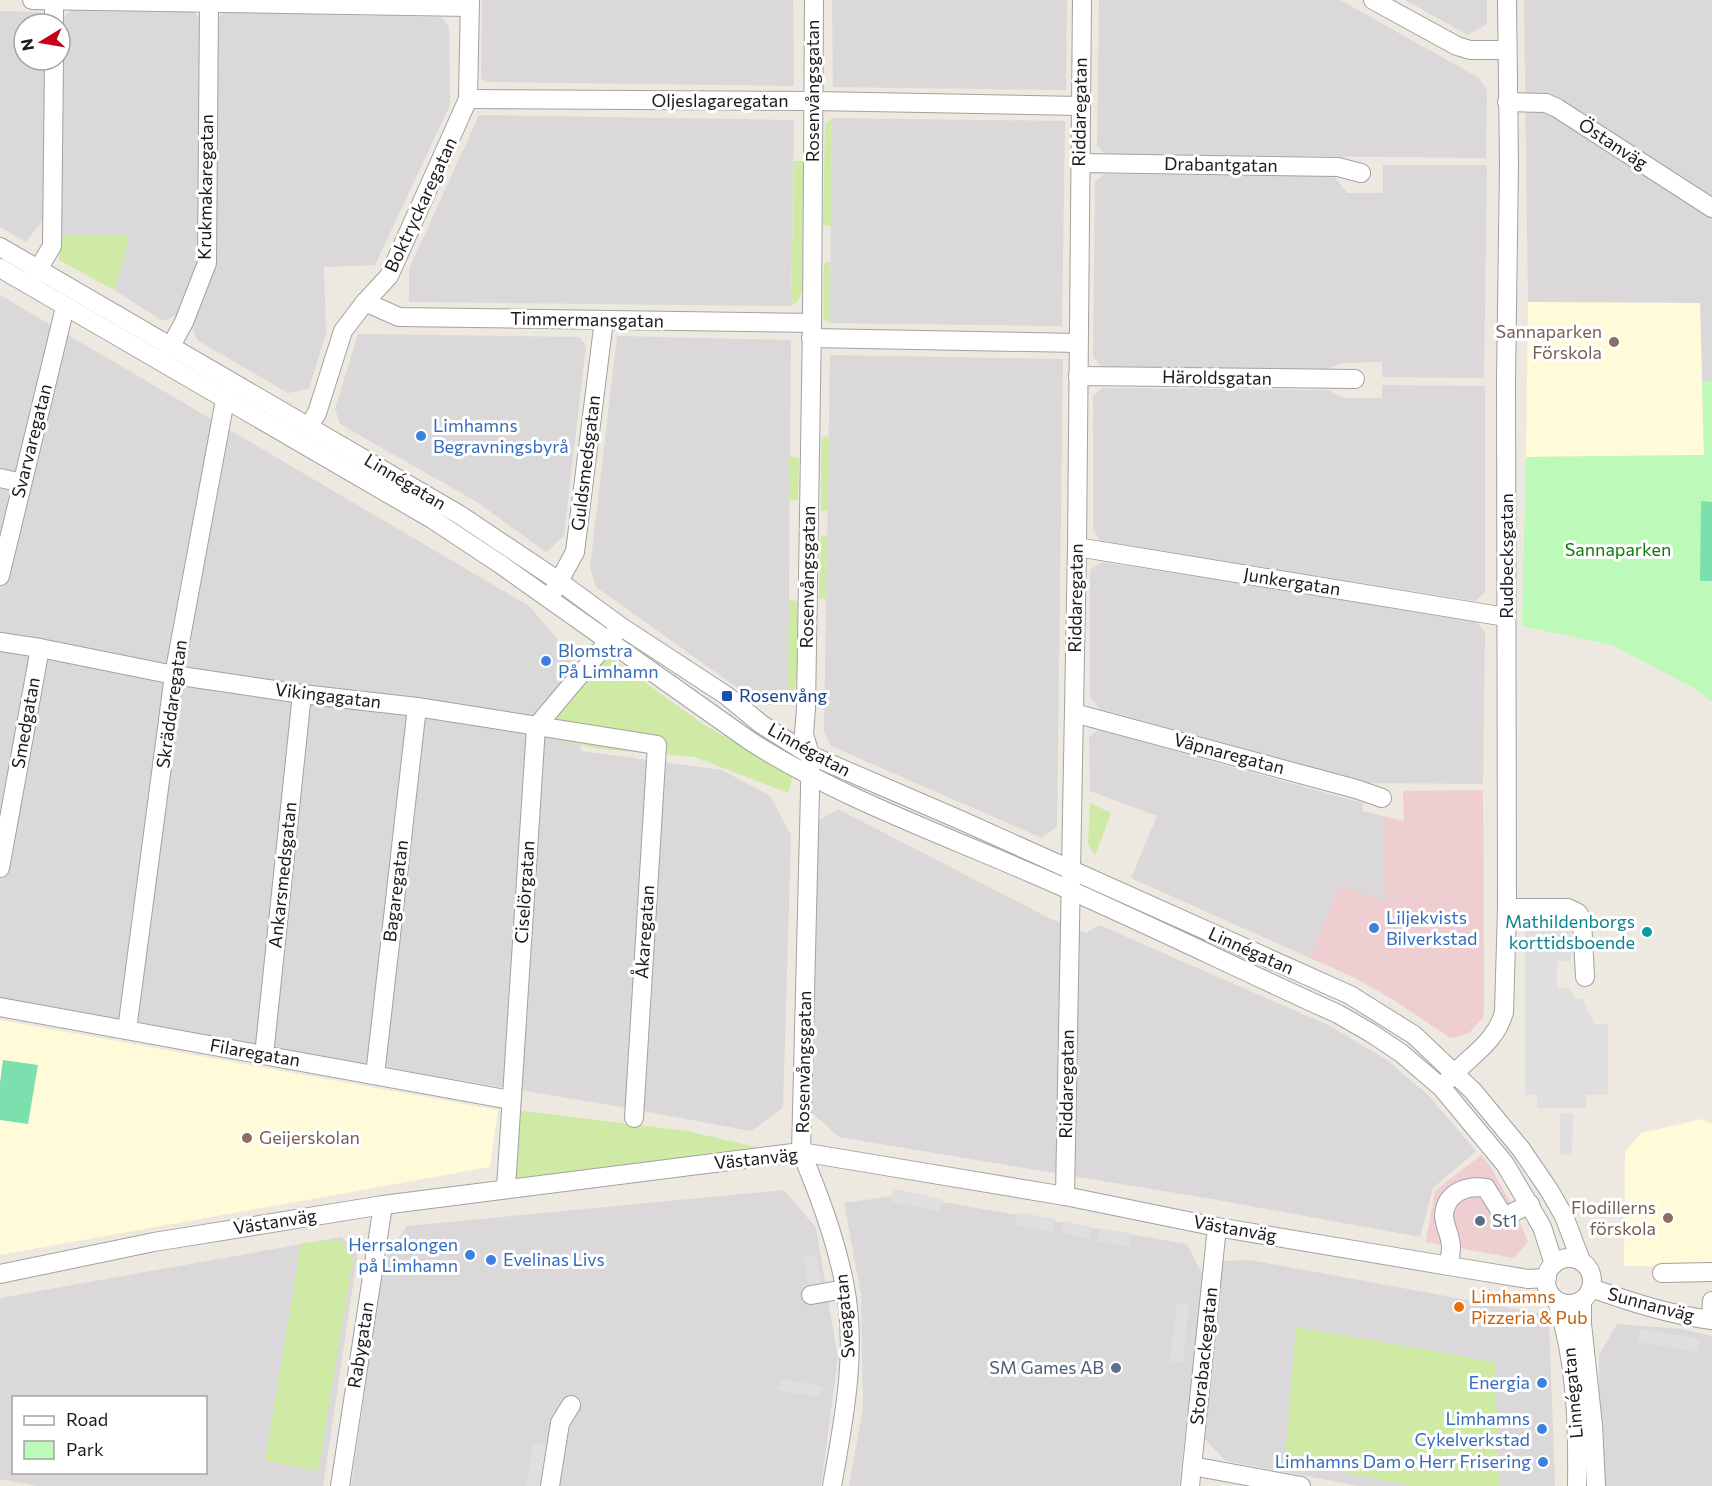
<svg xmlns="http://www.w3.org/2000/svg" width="1712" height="1486" font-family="Commissioner,sans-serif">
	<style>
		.residential { fill: #dad8d8; fill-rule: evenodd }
		.commercial { fill: #efced1 }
		.education { fill: #fffad8 }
		.grass { fill: #cfeaa4 }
		.park { fill: #bdfaba }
		.pitch { fill: #7be0ad }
		.parking { fill: #dfdfdf }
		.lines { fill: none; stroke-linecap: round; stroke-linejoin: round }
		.minor-casing { stroke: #a2a2a2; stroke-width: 20 }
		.minor { stroke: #fff; stroke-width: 18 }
		.education-dot { fill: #8d6e63; stroke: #fff; stroke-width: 2 }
		.shop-dot { fill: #3f7fe0; stroke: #fff; stroke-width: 2 }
		.transit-dot { fill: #1a4fb4; stroke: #fff; stroke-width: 2 }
		.culture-dot { fill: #0f9aa8; stroke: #fff; stroke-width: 2 }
		.service-dot { fill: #5c6f8a; stroke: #fff; stroke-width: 2 }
		.food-dot { fill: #e8710a; stroke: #fff; stroke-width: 2 }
		.labels { text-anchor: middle; stroke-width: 6; stroke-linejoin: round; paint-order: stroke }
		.street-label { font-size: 18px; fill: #1b1b1b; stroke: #fff }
		.education-label { font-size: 18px; fill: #785e54; stroke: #fff; text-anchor: end }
		.shop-label { font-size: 18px; fill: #366cbe; stroke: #fff; text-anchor: start }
		.park-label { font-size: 18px; fill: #0c7b08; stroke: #fff }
		.transit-label { font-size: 18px; fill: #164399; stroke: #fff; text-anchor: start }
		.culture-label { font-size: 18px; fill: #0d838f; stroke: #fff; text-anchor: end }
		.service-label { font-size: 18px; fill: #4e5e75; stroke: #fff; text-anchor: start }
		.food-label { font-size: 18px; fill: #c56008; stroke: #fff; text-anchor: start }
	</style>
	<rect width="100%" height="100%" fill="#ede8e0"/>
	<!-- residential -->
	<g class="residential">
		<polygon points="482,0 793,0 794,86 486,82 481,78"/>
		<polygon points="832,0 1067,0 1066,90 833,87"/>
		<polygon points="1099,0 1340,0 1479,78 1487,90 1486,158 1104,154 1097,145"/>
		<polygon points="1405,0 1487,0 1487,24 1468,35"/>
		<polygon points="1524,0 1712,0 1712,381 1702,381 1700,303 1528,302"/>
		<polygon points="0,11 38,12 45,20 45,24 24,24 24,60 45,60 45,217 26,242 0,227"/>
		<polygon points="70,11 194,12 201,20 200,261 179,314 163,321 114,290 125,255 128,236 60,236 62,19"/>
		<polygon points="223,13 441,17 449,27 450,105 375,265 324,267 326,333 309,389 288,393 197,340 191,324 215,265 216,21"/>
		<polygon points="479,115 794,120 791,306 409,302 409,269"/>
		<polygon points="832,118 1065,121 1062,326 830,323"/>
		<polygon points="1383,165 1487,165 1484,378 1382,377 1382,362 1342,363 1327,369 1102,367 1093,357 1095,182 1104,174 1334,176 1347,193 1383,193"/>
		<polygon points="0,295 529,606 574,658 581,751 722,770 770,796 791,835 783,1108 751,1131 615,1106 0,1003"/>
		<polygon points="358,334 579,337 586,346 564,536 546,552 477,502 340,424 335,409"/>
		<polygon points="617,336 791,340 788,706 760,704 596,587 590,568"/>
		<polygon points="830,355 1063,359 1057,826 1042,838 831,746 824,732"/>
		<polygon points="1382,385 1485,386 1485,592 1475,601 1100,541 1093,530 1093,396 1102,388 1328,390 1343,398 1382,398"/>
		<polygon points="1102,562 1476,621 1485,632 1483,784 1368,783 1100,709 1090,697 1090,570"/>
		<polygon points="1098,730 1363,803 1363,811 1383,816 1385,903 1340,885 1310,958 1131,878 1157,816 1090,791 1089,737"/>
		<polygon points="838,809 1049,918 1086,933 1099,925 1330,1026 1387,1060 1427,1094 1476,1151 1433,1188 1420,1237 1218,1200 839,1137 811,1112 818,821"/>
		<polygon points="784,1190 816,1228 838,1358 821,1486 351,1486 384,1259 407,1226"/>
		<polygon points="901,1195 1187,1244 1203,1276 1179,1486 849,1486 863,1408 861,1294 844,1203"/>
		<path d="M341 1237 358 1251 323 1486H37L0 1479V1298ZM14 1398H206V1472H14Z"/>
		<polygon points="1250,1260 1544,1314 1549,1321 1555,1486 1359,1486 1226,1461 1203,1437 1222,1261"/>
		<polygon points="1617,1324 1682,1329 1712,1336 1712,1486 1598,1486 1599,1355"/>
	</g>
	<!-- commercial -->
	<g class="commercial">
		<polygon points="1483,790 1484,1006 1483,1018 1469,1033 1455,1038 1449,1037 1392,999 1353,977 1310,958 1340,885 1385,902 1383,816 1404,821 1403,791"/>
		<polygon points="1481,1155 1490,1166 1514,1209 1528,1242 1514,1258 1426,1242 1435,1191"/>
	</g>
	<!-- education -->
	<g class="education">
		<polygon points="1528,302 1700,303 1704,455 1526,457"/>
		<polygon points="0,1020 498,1110 490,1167 0,1255"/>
		<polygon points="1702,1119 1712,1124 1712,1267 1624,1266 1625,1152 1641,1133"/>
	</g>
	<!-- grass -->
	<g class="grass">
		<polygon points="832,118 831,226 823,225 825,124"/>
		<polygon points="794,161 803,161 802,292 798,301 791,306"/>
		<polygon points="60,236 129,236 125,255 114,290 59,260"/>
		<polygon points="830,262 830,323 823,319 824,263"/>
		<polygon points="829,436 828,511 821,511 821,442 824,437"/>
		<polygon points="790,456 799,458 798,500 790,500"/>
		<polygon points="827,535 826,599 819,599 821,536"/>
		<path d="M789 600 797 601C797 623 802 691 788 706Z"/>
		<polygon points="591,643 704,725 793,774 788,793 695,757 600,749 528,734"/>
		<polygon points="1090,803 1111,813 1095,856 1088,844"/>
		<polygon points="516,1110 686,1131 769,1150 514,1179"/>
		<polygon points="340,1240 353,1258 318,1471 265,1460 301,1243"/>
		<polygon points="1296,1327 1495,1362 1499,1486 1412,1486 1285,1460"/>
	</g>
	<!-- park -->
	<polygon class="park" points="1702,381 1712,381 1712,702 1694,688 1612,645 1522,626 1526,457 1704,455"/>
	<!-- pitch -->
	<g class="pitch">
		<polygon points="1701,501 1712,502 1712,581 1700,581"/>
		<polygon points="3,1060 38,1065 28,1124 0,1120 0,1083"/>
	</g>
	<!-- parking -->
	<g class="parking">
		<polygon points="1525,928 1571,928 1571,961 1557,961 1557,988 1569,989 1575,999 1582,999 1594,1024 1608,1024 1608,1095 1586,1095 1586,1108 1537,1108 1537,1095 1525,1095"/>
		<polygon points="1560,1113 1573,1113 1572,1155 1560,1154"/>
		<polygon points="893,1189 943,1199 940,1211 891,1202"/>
		<polygon points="1017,1212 1055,1219 1053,1232 1015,1225"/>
		<polygon points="1063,1221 1092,1227 1090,1239 1060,1233"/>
		<polygon points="1100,1228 1132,1234 1130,1247 1097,1241"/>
		<polygon points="816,1255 822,1284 809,1287 803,1258"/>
		<polygon points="1177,1303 1189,1305 1183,1363 1170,1361"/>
		<polygon points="1640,1329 1701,1339 1698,1352 1637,1342"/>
		<polygon points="784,1379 825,1387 818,1397 775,1390"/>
		<polygon points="533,1443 547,1445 540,1486 526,1486"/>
	</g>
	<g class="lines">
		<!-- minor casing -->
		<g class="minor-casing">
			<g id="minor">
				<polyline points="32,0 469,7"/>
				<path d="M814 0 812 323 806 708 804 734 810 755V791L801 1152C819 1194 835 1237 844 1282 858 1349 844 1419 832 1486"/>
				<polyline points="1373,0 1457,46 1470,50 1507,50"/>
				<polyline points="54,24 54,0"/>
				<polyline points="468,99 814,101 1080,106"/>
				<polyline points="1507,102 1546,103 1557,108 1712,208"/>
				<polyline points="1080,163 1338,167 1361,173"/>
				<polyline points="0,247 460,515 560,582 620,626 727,696 761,724 810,755 958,819 1350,995 1414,1035 1473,1091 1521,1149 1549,1190 1564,1216 1581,1261"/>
				<path d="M0 268 432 519 500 564 750 741C836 796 939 833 1033 874 1136 918 1236 968 1338 1014L1371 1033 1401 1053 1442 1088 1505 1164 1542 1227 1554 1264"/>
				<polyline points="33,278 52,246 54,60"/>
				<polyline points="365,302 399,317 812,323"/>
				<polyline points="811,338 1078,343"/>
				<polyline points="166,355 184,322 207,263 209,2"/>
				<polyline points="1078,376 1355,379"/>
				<polyline points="309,426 317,413 343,331 365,302 389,276 468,99 470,0"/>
				<polyline points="0,478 22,483"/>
				<polyline points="1077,547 1506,617"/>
				<polyline points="0,576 65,307"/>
				<polyline points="553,592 575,552 604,320"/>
				<polyline points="0,642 40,648 174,675 302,694 417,707 657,745 634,1118"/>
				<polyline points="1074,713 1356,789 1382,798"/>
				<polyline points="0,868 40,648"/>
				<polyline points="1507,908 1568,908 1578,913 1582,920 1585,977"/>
				<polyline points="0,1007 510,1100"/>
				<polyline points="127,1030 174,675 225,400 229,389"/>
				<polyline points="264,1055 302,694"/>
				<polyline points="375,1075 417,707"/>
				<path d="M1448 1080C1468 1057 1496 1043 1504 1012L1507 908 1506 381 1509 163 1507 0"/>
				<polyline points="506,1188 536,727 616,632"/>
				<polyline points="1065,1196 1077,547 1082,0"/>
				<circle cx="1569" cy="1281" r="23"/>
				<path d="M1449 1266C1449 1260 1451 1253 1451 1247 1451 1236 1444 1225 1444 1215 1446 1192 1467 1185 1486 1188L1504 1217 1530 1204"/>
				<polyline points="1662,1273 1712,1272"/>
				<polyline points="0,1274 154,1242 383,1205 801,1152 1065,1196 1217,1227 1449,1266 1528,1279 1547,1278"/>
				<path d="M1591 1288C1631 1302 1670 1315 1712 1320"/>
				<polyline points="811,1295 845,1289"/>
				<polyline points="1582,1300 1582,1324 1593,1425 1596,1486"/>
				<path d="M1557 1301C1576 1361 1578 1423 1577 1486"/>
				<polyline points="1711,1320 1712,1301"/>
				<polyline points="1192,1466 1301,1486"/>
				<polyline points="340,1486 383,1205"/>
				<polyline points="550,1486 560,1423 571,1405"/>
				<polyline points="1190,1486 1217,1227"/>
			</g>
		</g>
		<!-- minor -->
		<use href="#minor" class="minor"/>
	</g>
	<!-- markers -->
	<g class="education-dot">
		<circle cx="1614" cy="342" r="6"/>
		<circle cx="247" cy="1138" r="6"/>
		<circle cx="1668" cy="1218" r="6"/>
	</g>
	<g class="shop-dot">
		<circle cx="421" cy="436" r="6"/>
		<circle cx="546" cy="661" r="6"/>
		<circle cx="1374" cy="928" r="6"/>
		<circle cx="470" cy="1255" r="6"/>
		<circle cx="491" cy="1260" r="6"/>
		<circle cx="1542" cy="1383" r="6"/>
		<circle cx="1542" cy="1429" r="6"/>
		<circle cx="1543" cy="1462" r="6"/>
	</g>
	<rect class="transit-dot" x="721" y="690" width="12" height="12" rx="3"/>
	<circle class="culture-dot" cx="1647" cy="932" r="6"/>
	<g class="service-dot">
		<circle cx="1480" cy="1221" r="6"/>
		<circle cx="1116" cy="1368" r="6"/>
	</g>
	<circle class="food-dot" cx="1459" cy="1307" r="6"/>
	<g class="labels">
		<!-- street labels -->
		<g class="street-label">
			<text transform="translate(813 91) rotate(-90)" y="6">Rosenvångsgatan</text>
			<text x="720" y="107">Oljeslagaregatan</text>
			<text transform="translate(1080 112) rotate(-89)" y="6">Riddaregatan</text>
			<text transform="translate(1613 144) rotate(33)" y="6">Östanväg</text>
			<text transform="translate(1221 165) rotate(1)" y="6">Drabantgatan</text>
			<text transform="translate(206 187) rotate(-89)" y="6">Krukmakaregatan</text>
			<text transform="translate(421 205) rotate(-65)" y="6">Boktryckaregatan</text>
			<text transform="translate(587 320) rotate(1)" y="6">Timmermansgatan</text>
			<text transform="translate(1217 378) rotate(1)" y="6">Häroldsgatan</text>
			<text transform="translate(32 441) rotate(-76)" y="6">Svarvaregatan</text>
			<text transform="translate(586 463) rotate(-83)" y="6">Guldsmedsgatan</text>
			<text transform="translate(405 482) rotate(31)" y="6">Linnégatan</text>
			<text transform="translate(1507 556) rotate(-90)" y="6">Rudbecksgatan</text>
			<text transform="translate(808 577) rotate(-89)" y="6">Rosenvångsgatan</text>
			<text transform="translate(1292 582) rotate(9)" y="6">Junkergatan</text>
			<text transform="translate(1076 598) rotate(-89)" y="6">Riddaregatan</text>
			<text transform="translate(328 696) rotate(7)" y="6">Vikingagatan</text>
			<text transform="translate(172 704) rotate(-82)" y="6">Skräddaregatan</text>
			<text transform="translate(26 723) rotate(-80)" y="6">Smedgatan</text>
			<text transform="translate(809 750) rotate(29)" y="6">Linnégatan</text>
			<text transform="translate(1229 754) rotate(15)" y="6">Väpnaregatan</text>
			<text transform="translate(283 875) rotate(-84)" y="6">Ankarsmedsgatan</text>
			<text transform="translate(396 891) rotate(-83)" y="6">Bagaregatan</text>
			<text transform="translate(525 892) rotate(-86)" y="6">Ciselörgatan</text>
			<text transform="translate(645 932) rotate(-86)" y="6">Åkaregatan</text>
			<text transform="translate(1251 951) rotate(24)" y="6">Linnégatan</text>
			<text transform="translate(255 1053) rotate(10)" y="6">Filaregatan</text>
			<text transform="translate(804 1062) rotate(-89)" y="6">Rosenvångsgatan</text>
			<text transform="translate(1067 1084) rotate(-89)" y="6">Riddaregatan</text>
			<text transform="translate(756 1159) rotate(-6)" y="6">Västanväg</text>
			<text transform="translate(275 1222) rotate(-9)" y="6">Västanväg</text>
			<text transform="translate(1235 1229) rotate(10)" y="6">Västanväg</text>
			<text transform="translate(1651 1305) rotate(15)" y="6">Sunnanväg</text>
			<text transform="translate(845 1316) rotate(-95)" y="6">Sveagatan</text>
			<text transform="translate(361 1345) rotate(-81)" y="6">Rabygatan</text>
			<text transform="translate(1204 1356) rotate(-84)" y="6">Storabackegatan</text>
			<text transform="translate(1573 1393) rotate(-95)" y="6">Linnégatan</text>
		</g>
		<!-- education labels -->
		<g class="education-label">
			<text x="1602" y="338">Sannaparken<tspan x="1602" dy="21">Förskola</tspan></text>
			<text x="259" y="1144" text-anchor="start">Geijerskolan</text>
			<text x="1656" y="1214">Flodillerns<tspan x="1656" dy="21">förskola</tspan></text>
		</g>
		<!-- shop labels -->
		<g class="shop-label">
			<text x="433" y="432">Limhamns<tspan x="433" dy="21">Begravningsbyrå</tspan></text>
			<text x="558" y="657">Blomstra<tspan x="558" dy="21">På Limhamn</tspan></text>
			<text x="1386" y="924">Liljekvists<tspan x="1386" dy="21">Bilverkstad</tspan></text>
			<text x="458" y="1251" text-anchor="end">Herrsalongen<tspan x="458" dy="21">på Limhamn</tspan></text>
			<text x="503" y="1266">Evelinas Livs</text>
			<text x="1530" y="1389" text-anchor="end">Energia</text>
			<text x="1530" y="1425" text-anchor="end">Limhamns<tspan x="1530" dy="21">Cykelverkstad</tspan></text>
			<text x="1531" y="1468" text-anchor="end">Limhamns Dam o Herr Frisering</text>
		</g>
		<!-- park labels -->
		<g class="park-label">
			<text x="1618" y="556">Sannaparken</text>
		</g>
		<!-- transit labels -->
		<g class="transit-label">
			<text x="739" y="702">Rosenvång</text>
		</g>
		<!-- culture labels -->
		<g class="culture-label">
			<text x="1635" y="928">Mathildenborgs<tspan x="1635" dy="21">korttidsboende</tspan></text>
		</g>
		<!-- service labels -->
		<g class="service-label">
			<text x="1492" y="1227">St1</text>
			<text x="1104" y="1374" text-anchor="end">SM Games AB</text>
		</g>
		<!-- food labels -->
		<g class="food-label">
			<text x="1471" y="1303">Limhamns<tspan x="1471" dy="21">Pizzeria &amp; Pub</tspan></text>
		</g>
	</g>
	<!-- legend -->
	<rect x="12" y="1396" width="195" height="78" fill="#ffffff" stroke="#a4a4a4" stroke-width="1.5"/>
	<rect x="24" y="1416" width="30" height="9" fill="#ffffff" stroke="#a4a4a4" stroke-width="1.5"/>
	<text x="66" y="1426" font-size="18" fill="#1b1b1b">Road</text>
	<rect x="24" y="1441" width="30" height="18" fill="#bdfaba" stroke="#a4a4a4" stroke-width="1.5"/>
	<text x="66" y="1456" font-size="18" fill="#1b1b1b">Park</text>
	<!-- north arrow -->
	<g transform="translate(42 42) rotate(259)"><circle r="28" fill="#ffffff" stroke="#a4a4a4" stroke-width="1.5"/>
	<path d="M0-4.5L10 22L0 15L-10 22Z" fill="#c70018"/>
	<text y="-9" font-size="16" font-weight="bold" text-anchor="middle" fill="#1b1b1b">N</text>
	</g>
</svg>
